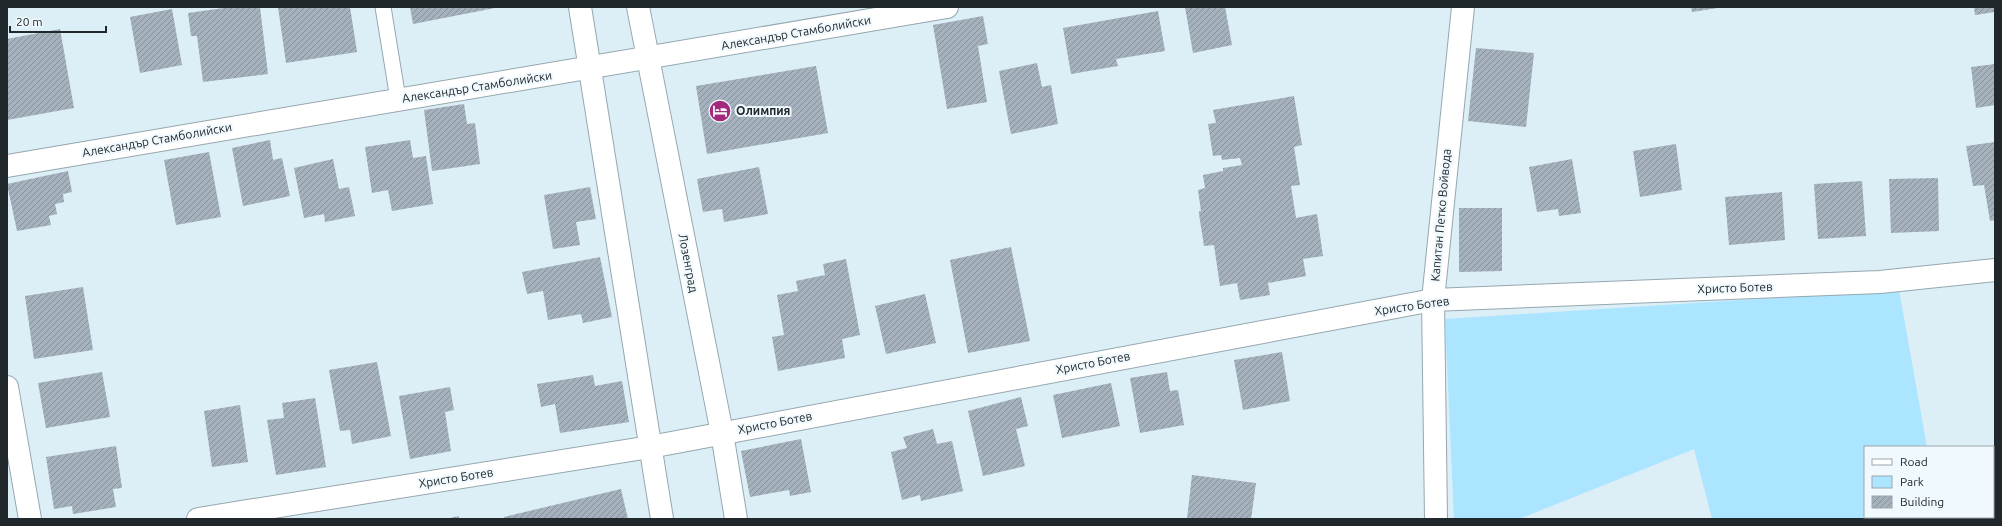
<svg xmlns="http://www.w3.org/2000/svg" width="2002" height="526" font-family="Ubuntu,sans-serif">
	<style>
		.green { fill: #ace5ff }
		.building { fill: url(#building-hatch) }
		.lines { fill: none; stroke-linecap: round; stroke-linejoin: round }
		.lane-casing { stroke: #96a7af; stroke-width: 17 }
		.street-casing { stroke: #96a7af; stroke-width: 24 }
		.lane { stroke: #fff; stroke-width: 15 }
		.street { stroke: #fff; stroke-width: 22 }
		.labels { text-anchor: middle; stroke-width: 4; stroke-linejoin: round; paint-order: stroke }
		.street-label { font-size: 12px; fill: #21282b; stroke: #eff9fe }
		.poi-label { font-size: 12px; font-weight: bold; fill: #21282b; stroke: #eff9fe; text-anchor: start }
	</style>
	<defs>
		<pattern id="building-hatch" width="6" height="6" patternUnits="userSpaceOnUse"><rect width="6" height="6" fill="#a5b1bd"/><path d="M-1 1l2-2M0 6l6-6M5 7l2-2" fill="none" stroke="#86909a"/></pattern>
	</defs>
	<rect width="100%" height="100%" fill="#dceef6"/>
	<!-- green -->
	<polygon class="green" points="1899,290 1927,447 1865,447 1865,517 1939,517 1939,519 1712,519 1694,449 1519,519 1454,519 1445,319"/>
	<!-- building -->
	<g class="building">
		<polygon points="231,7 260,7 268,74 203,82 197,36 191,36 188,13"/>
		<polygon points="278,7 350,7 357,52 286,63"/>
		<polygon points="410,7 495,7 495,8 413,24"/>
		<polygon points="1185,7 1225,7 1232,45 1193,53"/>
		<polygon points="1691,7 1718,7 1718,8 1692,12"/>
		<polygon points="1974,7 1995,7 1995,12 1975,15"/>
		<polygon points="172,9 182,65 140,73 130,17"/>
		<polygon points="1158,11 1165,51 1116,59 1118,66 1071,74 1063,28"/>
		<polygon points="983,16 988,44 978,46 987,102 947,109 933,25"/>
		<polygon points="60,29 74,108 7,120 7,39"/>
		<polygon points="1476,48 1534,53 1526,127 1468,121"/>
		<polygon points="1037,63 1042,87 1051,85 1058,124 1011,134 999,71"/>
		<polygon points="1995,64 1995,105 1976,108 1971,67"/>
		<polygon points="816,66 828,133 707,154 696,86"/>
		<polygon points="1294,96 1302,145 1294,147 1300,185 1291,186 1296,218 1317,214 1323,256 1303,259 1306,276 1268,283 1270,295 1240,300 1237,283 1220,286 1214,245 1204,246 1199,214 1199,211 1201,211 1198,190 1205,188 1203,175 1223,171 1223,168 1242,165 1240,158 1222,160 1221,155 1213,156 1208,124 1216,123 1213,110"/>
		<polygon points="464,104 467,124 475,123 480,164 432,171 424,110"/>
		<polygon points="270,140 273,160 282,158 290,196 243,206 232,148"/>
		<polygon points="410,140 413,158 426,156 433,204 392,211 388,190 372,193 365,147"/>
		<polygon points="1995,142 1995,220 1990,221 1984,185 1973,186 1966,146"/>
		<polygon points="1676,144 1682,190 1640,197 1633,151"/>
		<polygon points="209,152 221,217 176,225 164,160"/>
		<polygon points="333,159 339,189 349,187 355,216 325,222 324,214 304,218 294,168"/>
		<polygon points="1572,159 1581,213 1559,216 1558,209 1537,212 1529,167"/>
		<polygon points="759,167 768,214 724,222 722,209 703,212 697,179"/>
		<polygon points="68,171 72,192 63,194 64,202 55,204 57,214 49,216 51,225 17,231 7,184"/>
		<polygon points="1938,178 1939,231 1891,233 1889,179"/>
		<polygon points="1862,181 1866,236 1818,239 1814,184"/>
		<polygon points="590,187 596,219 576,222 580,245 553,249 544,195"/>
		<polygon points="1782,192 1785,240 1729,245 1725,197"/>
		<polygon points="1459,208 1502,208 1502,271 1459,272"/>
		<polygon points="1011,247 1030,341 968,353 950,260"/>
		<polygon points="600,257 612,317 583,323 581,314 548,320 543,291 527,294 522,272"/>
		<polygon points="846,259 860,335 842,339 845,358 778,371 772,337 784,335 777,295 798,291 796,281 825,275 823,264"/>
		<polygon points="83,287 93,350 34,359 25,296"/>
		<polygon points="925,294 936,343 886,354 875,306"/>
		<polygon points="1282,352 1290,401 1243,410 1234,360"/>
		<polygon points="377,362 391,436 352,444 350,430 340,431 329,370"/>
		<polygon points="102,372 110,417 46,428 38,383"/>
		<polygon points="1167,372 1170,391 1178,390 1184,425 1140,433 1130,378"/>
		<polygon points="593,375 595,386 622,381 629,422 560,433 555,404 541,407 537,384"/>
		<polygon points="1111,383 1120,426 1062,438 1053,395"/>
		<polygon points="450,387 454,410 445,412 451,451 410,459 399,396"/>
		<polygon points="1021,397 1028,426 1016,429 1025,466 983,476 968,411"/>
		<polygon points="315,398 326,467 276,475 267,420 284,418 282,403"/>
		<polygon points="240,405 248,462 212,467 204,411"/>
		<polygon points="933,429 937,444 952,441 963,491 921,501 920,495 902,500 891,452 907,448 903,437"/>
		<polygon points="801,439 811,492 790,496 789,490 750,497 741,451"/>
		<polygon points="116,446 122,488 113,489 116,507 73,514 72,506 54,509 46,457"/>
		<polygon points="1192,475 1256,483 1251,519 1187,519"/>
		<polygon points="621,489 628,519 504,519 504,517"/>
		<polygon points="459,516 459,519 450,519 450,518"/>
	</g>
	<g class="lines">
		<!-- lane casing -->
		<g class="lane-casing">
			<polyline id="lane" points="383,7 398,99"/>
		</g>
		<!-- street casing -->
		<g class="street-casing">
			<g id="street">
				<polyline points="580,7 662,519"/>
				<polyline points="638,7 722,433 736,519"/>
				<polyline points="7,166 947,7"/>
				<polyline points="7,387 30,519"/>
				<polyline points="198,519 650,447 1433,300 1880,282 1995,270"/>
				<polyline points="1436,519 1433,300 1463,7"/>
			</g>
		</g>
		<!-- lane -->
		<use href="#lane" class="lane"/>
		<!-- street -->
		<use href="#street" class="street"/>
	</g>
	<!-- icons -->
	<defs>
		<g id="hotel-disc" transform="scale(1.15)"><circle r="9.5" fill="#a3297e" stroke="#eff9fe"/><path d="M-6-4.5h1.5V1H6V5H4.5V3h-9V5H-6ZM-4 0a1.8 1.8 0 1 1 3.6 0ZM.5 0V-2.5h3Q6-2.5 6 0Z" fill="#fff"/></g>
	</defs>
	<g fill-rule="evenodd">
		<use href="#hotel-disc" x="720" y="111"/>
	</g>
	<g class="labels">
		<!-- street labels -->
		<g class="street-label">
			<text transform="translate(796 33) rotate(-10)" y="4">Александър Стамболийски</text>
			<text transform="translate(477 87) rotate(-9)" y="4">Александър Стамболийски</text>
			<text transform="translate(157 140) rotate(-10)" y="4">Александър Стамболийски</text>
			<text transform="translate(1441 215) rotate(-85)" y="4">Капитан Петко Войвода</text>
			<text transform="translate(688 263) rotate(79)" y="4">Лозенград</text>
			<text transform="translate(1735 288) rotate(-2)" y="4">Христо Ботев</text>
			<text transform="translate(1412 306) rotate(-8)" y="4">Христо Ботев</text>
			<text transform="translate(1093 363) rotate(-11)" y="4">Христо Ботев</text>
			<text transform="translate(775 423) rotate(-11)" y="4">Христо Ботев</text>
			<text transform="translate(456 478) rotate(-9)" y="4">Христо Ботев</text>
		</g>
		<!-- poi labels -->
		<g class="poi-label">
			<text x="736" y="115">Олимпия</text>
		</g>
	</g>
	<!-- border -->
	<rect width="2002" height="526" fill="none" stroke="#21282b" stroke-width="16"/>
	<!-- legend -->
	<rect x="1864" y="446" width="130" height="72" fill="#eff9fe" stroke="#9da5aa"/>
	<rect x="1872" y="459" width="20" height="6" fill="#ffffff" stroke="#9da5aa"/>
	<text x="1900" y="466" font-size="12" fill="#21282b">Road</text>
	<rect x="1872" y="476" width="20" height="12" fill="#ace5ff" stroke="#9da5aa"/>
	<text x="1900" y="486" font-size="12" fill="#21282b">Park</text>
	<rect x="1872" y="496" width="20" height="12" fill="url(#building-hatch)" stroke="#9da5aa"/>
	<text x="1900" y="506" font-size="12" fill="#21282b">Building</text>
	<!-- scale -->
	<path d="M10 26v6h96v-6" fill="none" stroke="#21282b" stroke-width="2"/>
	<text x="16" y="26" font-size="12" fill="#21282b" stroke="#eff9fe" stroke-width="3" paint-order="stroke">20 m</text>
</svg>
